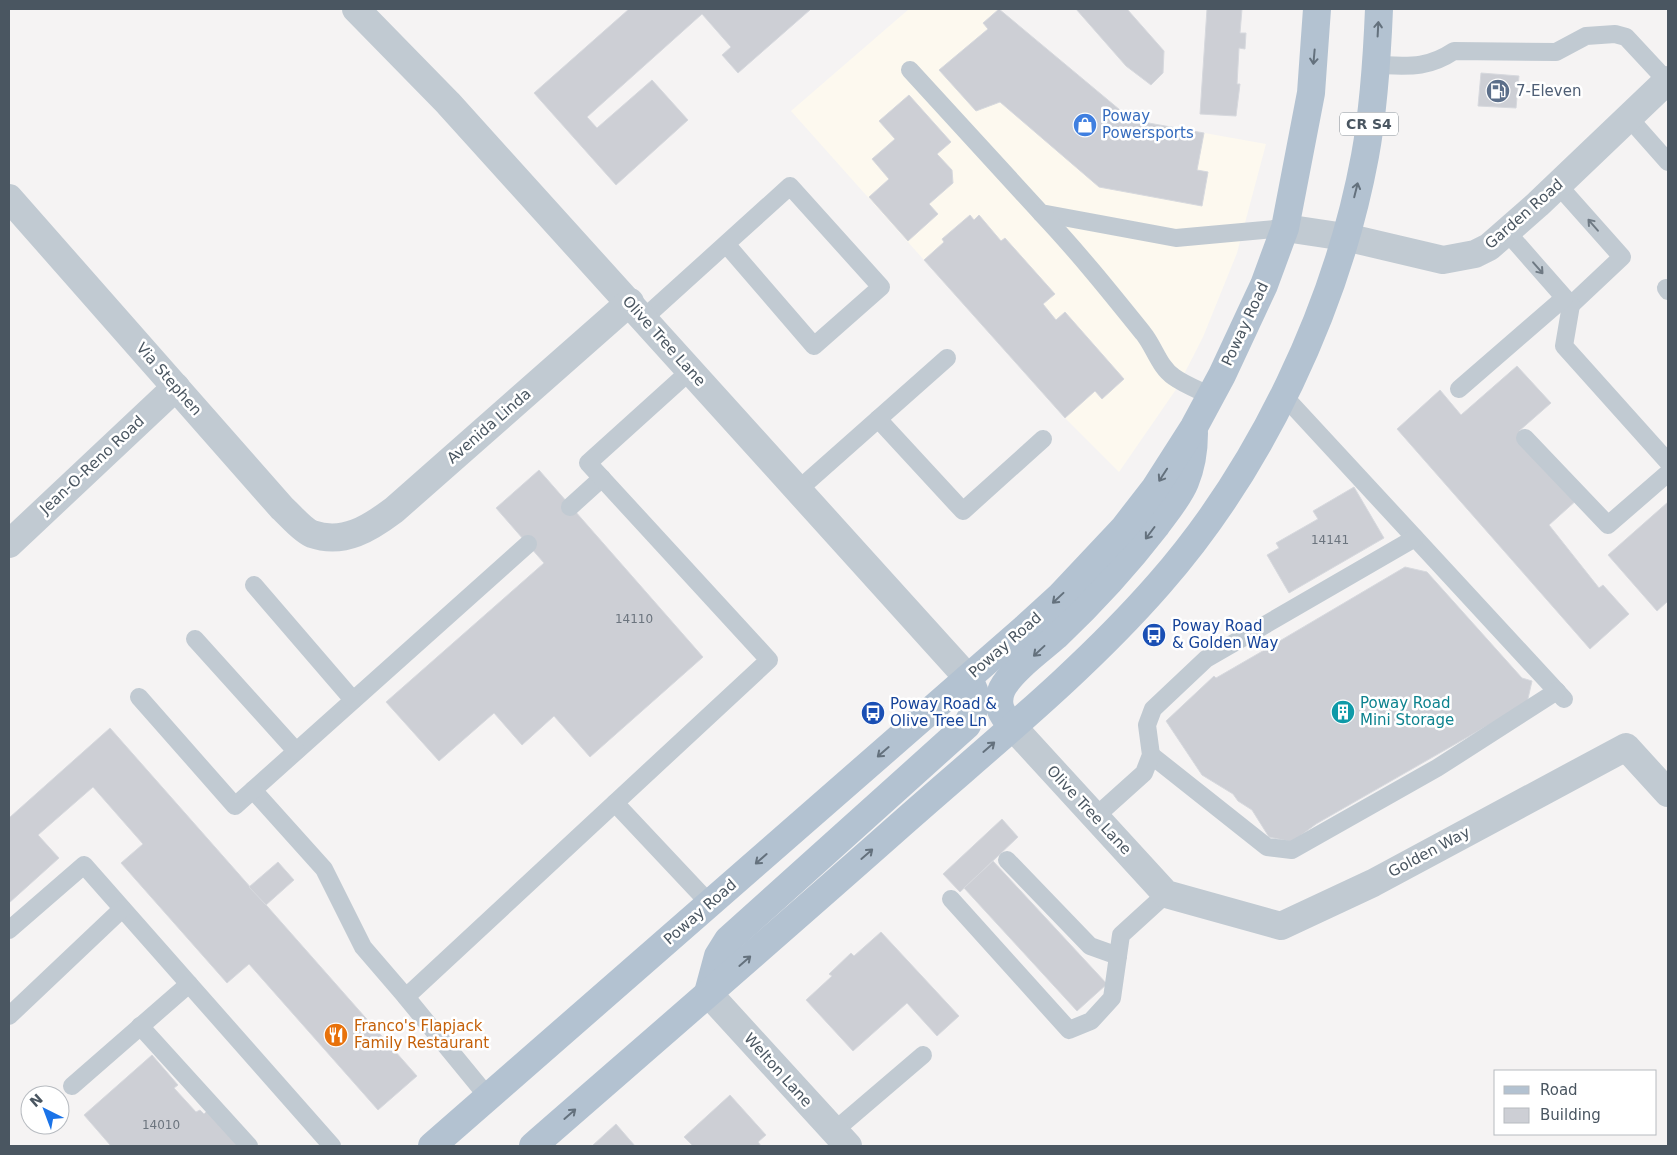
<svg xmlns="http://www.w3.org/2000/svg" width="1677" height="1155" font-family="'DejaVu Sans',sans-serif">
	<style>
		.commercial { fill: #fdf9ef }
		.building { fill: #cdcfd5; stroke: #d7d9de }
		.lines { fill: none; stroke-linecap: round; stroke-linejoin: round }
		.service { stroke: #c1cad2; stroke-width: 18 }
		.minor { stroke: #c1cad2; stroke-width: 28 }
		.tertiary { stroke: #c1cad2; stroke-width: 28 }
		.primary { stroke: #b3c2d1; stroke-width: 28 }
		.oneway { stroke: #64717d }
		.oneway2 { stroke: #6e7983 }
		.labels { text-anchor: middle; stroke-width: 5; stroke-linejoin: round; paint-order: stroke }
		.number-label { font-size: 12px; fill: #6b747e }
		.shield { fill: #fff; stroke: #808990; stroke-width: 1 }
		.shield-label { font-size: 14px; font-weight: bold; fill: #4a5661 }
		.service-label { font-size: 15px; fill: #4e5e75; stroke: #fff; text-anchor: start }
		.shop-label { font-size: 15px; fill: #366cbe; stroke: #fff; text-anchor: start }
		.street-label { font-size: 15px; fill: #4a5661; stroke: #fff }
		.transit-label { font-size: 15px; fill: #164399; stroke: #fff; text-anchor: start }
		.culture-label { font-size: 15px; fill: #0d838f; stroke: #fff; text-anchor: start }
		.food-label { font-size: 15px; fill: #c56008; stroke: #fff; text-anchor: start }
	</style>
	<rect width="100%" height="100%" fill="#f5f3f3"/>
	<!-- commercial -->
	<polygon class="commercial" points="909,9 999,9 1132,120 1266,144 1237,253 1203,337 1177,388 1119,472 1065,418 791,111"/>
	<!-- building -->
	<g class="building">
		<polygon points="629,9 811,9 738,73 722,55 731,47 702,14 587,117 597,128 652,80 688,120 616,185 534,93"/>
		<polygon points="999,9 1132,120 1204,133 1197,170 1208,172 1202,206 1099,187 1000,102 976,111 939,70 988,29 983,23"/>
		<polygon points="1076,9 1127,9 1164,51 1163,73 1151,85 1126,66"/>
		<polygon points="1207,9 1242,9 1240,33 1246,33 1245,49 1239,48 1237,84 1240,84 1236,116 1200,114"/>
		<polygon points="1481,73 1519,76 1516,108 1478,106"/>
		<polygon points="909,95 951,142 937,154 952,170 953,183 929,204 938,214 908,241 869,197 889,179 872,159 895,139 879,121"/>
		<polygon points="970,215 974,220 979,215 1001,241 1005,238 1055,294 1043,304 1056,320 1065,312 1124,379 1102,399 1095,391 1065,418 924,260 944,242 942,239"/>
		<polygon points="1517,366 1551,403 1519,431 1578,499 1549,525 1599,588 1603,585 1629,614 1590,649 1397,429 1440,390 1461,415"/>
		<polygon points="539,470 703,657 590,757 554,716 522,745 494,713 439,761 386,702 544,563 496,508"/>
		<polygon points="1354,487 1384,538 1289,593 1267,555 1279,548 1276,543 1318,519 1313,511"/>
		<polygon points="1668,502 1668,601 1657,611 1608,555"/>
		<polygon points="1405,567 1427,572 1522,678 1532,681 1527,703 1316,824 1292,842 1269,837 1252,810 1238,801 1233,794 1202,775 1166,721 1214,676 1216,678 1261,652"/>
		<polygon points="110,728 417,1076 378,1110 249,964 227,983 121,863 143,844 93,787 38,835 59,858 9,903 9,818"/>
		<polygon points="1002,819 1018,837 960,892 943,874"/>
		<polygon points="993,861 1107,984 1077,1011 964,888"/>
		<polygon points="278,862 294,880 266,905 249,887"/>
		<polygon points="881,932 959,1016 937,1036 907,1003 853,1051 806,1000 832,976 829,974 851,953 854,956"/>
		<polygon points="152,1055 178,1085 174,1088 196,1112 200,1110 204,1114 208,1110 240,1146 111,1146 84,1115"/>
		<polygon points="730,1095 766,1135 758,1142 761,1146 693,1146 684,1137"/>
		<polygon points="616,1124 635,1146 592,1146"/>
	</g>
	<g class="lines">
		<!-- service -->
		<g class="service">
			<path d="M1377 65C1408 66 1427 69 1454 51L1556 52 1586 36 1615 34 1626 37 1667 81"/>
			<polyline points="910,70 1041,213 1176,238 1285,228"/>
			<polyline points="1629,118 1668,162"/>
			<path d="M1041 213C1077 251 1110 292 1143 333 1154 346 1159 367 1174 377 1185 385 1199 390 1211 396"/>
			<polyline points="1506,231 1571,305 1622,257 1558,185"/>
			<polyline points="1666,288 1668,291"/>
			<polyline points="1571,305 1564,346 1668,462"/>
			<polyline points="644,318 790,186 881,287 814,346 726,244"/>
			<polyline points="1459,389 1564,298"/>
			<polyline points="1283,395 1564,699"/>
			<polyline points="878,419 963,511 1043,439"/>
			<polyline points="1525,438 1608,525 1668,473"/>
			<polyline points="798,490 947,358"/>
			<polyline points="570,507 602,478"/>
			<polyline points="528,544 253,790 324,869 363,947 406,997 769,660 588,463 691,370"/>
			<polyline points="254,585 353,700"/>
			<polyline points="195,639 296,751"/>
			<polyline points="139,697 235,806 253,790"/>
			<polyline points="1151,755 1267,847 1292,850 1437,768 1557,691"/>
			<polyline points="615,803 710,904"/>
			<polyline points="1095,817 1144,773 1151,755 1147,725 1153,709 1206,659 1415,538"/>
			<polyline points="1007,860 1090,946 1118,956"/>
			<polyline points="951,899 1069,1030 1091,1021 1112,998 1121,935 1166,894"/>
			<polyline points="9,930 84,865 332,1146"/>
			<polyline points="406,997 488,1097"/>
			<polyline points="9,1016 122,909"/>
			<polyline points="140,1026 249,1146"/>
			<polyline points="72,1086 189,984"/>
			<polyline points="834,1131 923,1055"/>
		</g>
		<!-- minor -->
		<g class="minor">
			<polyline points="356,9 448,103 968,678"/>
			<path d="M9 198 282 508C290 515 302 530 312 534 344 545 370 528 394 510L630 302"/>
			<polyline points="9,544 176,387"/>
			<polyline points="1012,726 1166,894 1281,926 1373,883 1626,747 1668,793"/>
			<polyline points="708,993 848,1146"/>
		</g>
		<!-- tertiary -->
		<polyline class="tertiary" points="1285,228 1345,237 1443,260 1475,254 1489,247 1538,204 1668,80"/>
		<!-- primary -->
		<g class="primary">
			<path d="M1012 726C1002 715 995 705 1002 689 1011 671 1040 650 1056 636 1092 602 1126 565 1156 526 1166 512 1179 497 1185 482 1192 465 1194 451 1194 433"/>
			<path d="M708 993 718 956 728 940 967 725C977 706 980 697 968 678"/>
			<polyline points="432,1146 1025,628 1060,596 1124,528 1155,488 1194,427 1222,375 1264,285 1285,228 1311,93 1317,9"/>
			<path d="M533 1146C657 1038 782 930 906 820 992 744 1083 671 1159 584 1261 468 1337 307 1365 156 1374 107 1377 58 1379 9"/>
		</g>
	</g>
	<!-- one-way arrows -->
	<defs><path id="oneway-shaft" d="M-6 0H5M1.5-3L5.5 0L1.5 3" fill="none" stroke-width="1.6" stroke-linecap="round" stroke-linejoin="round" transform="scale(1.25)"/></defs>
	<g class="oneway">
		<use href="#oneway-shaft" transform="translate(1378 29) rotate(-87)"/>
		<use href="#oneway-shaft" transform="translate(1314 57) rotate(95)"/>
		<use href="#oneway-shaft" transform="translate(1356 190) rotate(-76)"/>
		<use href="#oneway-shaft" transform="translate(1163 475) rotate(123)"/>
		<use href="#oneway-shaft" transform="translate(1150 533) rotate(127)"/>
		<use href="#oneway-shaft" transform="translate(1058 598) rotate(137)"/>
		<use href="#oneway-shaft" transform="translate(1039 651) rotate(137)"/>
		<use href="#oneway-shaft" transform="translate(989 747) rotate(-41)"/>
		<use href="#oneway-shaft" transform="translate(883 752) rotate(139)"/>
		<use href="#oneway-shaft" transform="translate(867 854) rotate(-41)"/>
		<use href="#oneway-shaft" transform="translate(761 859) rotate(139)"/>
		<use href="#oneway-shaft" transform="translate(745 961) rotate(-41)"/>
		<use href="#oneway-shaft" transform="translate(570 1114) rotate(-41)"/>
	</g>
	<g class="oneway2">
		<use href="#oneway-shaft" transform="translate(1593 225) rotate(-131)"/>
		<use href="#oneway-shaft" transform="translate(1538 268) rotate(49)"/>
	</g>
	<!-- icons -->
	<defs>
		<g id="fuel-disc" transform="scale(1.25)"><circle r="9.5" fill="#5c6f8a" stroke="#fff"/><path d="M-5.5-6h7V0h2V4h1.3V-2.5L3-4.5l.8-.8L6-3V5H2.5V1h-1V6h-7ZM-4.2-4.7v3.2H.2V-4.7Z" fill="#fff"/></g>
		<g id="shop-disc" transform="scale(1.25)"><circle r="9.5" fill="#3f7fe0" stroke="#fff"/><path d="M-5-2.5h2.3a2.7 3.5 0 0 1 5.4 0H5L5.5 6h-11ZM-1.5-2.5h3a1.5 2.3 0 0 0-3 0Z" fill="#fff"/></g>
		<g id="bus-disc" transform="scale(1.25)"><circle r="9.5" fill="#1a4fb4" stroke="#fff"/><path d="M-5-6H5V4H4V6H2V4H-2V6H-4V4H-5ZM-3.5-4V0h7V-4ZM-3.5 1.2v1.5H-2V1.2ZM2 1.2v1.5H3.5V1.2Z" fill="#fff"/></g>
		<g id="building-disc" transform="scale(1.25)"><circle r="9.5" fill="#0f9aa8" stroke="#fff"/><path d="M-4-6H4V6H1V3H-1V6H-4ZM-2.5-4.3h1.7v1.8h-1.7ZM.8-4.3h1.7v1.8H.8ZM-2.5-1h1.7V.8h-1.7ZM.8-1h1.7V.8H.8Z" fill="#fff"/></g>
		<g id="restaurant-disc" transform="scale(1.25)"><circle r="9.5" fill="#e8710a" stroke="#fff"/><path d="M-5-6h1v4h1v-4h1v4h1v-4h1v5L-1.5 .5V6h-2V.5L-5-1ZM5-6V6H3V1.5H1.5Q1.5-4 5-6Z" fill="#fff"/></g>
	</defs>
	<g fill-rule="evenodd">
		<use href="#fuel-disc" x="1498" y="91"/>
		<use href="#shop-disc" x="1085" y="125"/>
		<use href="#bus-disc" x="1154" y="635"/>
		<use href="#building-disc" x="1343" y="712"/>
		<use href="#bus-disc" x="873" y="713"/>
		<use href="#restaurant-disc" x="336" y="1035"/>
	</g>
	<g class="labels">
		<!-- number labels -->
		<g class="number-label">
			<text x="1330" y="544">14141</text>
			<text x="634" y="623">14110</text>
			<text x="161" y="1129">14010</text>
		</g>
		<!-- shield labels -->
		<rect class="shield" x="1340" y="112.5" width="58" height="23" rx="4"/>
		<g class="shield-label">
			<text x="1369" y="129">CR S4</text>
		</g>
		<!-- service labels -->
		<g class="service-label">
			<text x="1516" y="96">7-Eleven</text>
		</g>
		<!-- shop labels -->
		<g class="shop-label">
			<text x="1102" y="121">Poway<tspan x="1102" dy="17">Powersports</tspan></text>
		</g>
		<!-- street labels -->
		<g class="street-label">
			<text transform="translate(1524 214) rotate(-41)" y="5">Garden Road</text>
			<text transform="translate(1245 324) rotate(-65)" y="5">Poway Road</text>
			<text transform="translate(664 341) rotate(48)" y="5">Olive Tree Lane</text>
			<text transform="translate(169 379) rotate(49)" y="5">Via Stephen</text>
			<text transform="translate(489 426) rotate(-41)" y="5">Avenida Linda</text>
			<text transform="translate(92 465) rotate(-43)" y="5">Jean-O-Reno Road</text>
			<text transform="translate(1005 645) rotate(-41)" y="5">Poway Road</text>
			<text transform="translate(1089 810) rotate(47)" y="5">Olive Tree Lane</text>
			<text transform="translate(1429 852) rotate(-28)" y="5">Golden Way</text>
			<text transform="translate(700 912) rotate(-41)" y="5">Poway Road</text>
			<text transform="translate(778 1070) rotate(48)" y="5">Welton Lane</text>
		</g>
		<!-- transit labels -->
		<g class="transit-label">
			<text x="1172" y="631">Poway Road<tspan x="1172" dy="17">&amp; Golden Way</tspan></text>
			<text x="890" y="709">Poway Road &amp;<tspan x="890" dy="17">Olive Tree Ln</tspan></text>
		</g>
		<!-- culture labels -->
		<g class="culture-label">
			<text x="1360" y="708">Poway Road<tspan x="1360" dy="17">Mini Storage</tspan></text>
		</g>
		<!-- food labels -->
		<g class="food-label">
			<text x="354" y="1031">Franco's Flapjack<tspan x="354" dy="17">Family Restaurant</tspan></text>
		</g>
	</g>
	<!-- border -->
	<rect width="1677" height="1155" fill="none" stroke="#4a5661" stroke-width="20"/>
	<!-- legend -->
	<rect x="1494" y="1070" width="162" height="65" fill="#ffffff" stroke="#b7bbc0"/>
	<rect x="1504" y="1086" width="25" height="8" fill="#b3c2d1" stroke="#b7bbc0"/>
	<text x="1540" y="1095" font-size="15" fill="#4a5661">Road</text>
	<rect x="1504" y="1108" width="25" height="15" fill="#cdcfd5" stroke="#b7bbc0"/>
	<text x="1540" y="1120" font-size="15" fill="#4a5661">Building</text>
	<!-- north arrow -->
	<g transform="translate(45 1110) rotate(318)"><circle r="24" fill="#ffffff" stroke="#b7bbc0"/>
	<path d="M0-4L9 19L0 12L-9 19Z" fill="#1a73e8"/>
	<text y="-8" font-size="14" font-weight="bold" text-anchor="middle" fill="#4a5661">N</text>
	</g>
</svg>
